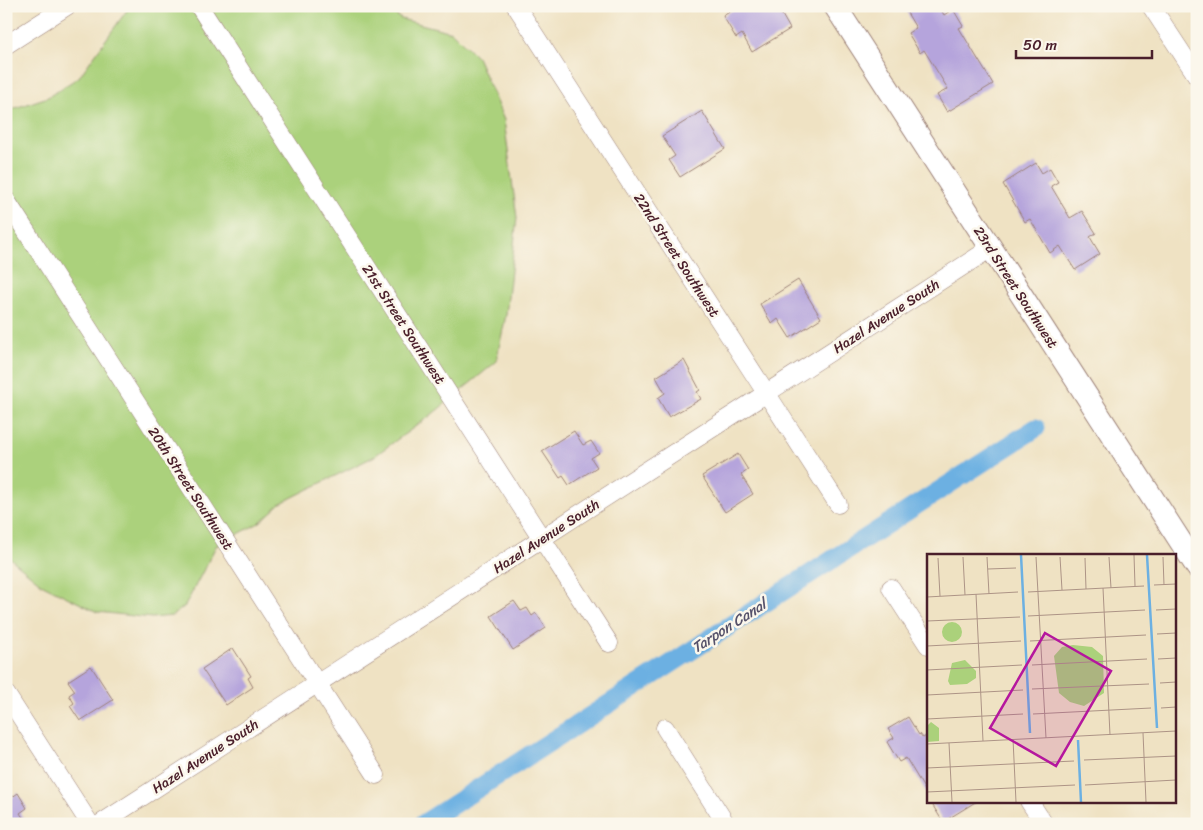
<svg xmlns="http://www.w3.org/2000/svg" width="1203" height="830" font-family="Sriracha,sans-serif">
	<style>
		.green { fill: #abd17b; stroke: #7a7853 }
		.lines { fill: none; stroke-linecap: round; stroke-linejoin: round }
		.canal { stroke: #6cb0e2; stroke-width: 19 }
		.building { fill: #b5a4dc }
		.minor-casing { stroke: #9c8077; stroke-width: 19 }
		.tertiary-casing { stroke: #9c8077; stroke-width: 24 }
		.minor { stroke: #fff; stroke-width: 18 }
		.tertiary { stroke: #fff; stroke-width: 22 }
		.labels { text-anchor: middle; stroke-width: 5; stroke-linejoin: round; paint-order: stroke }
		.street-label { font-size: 14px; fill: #4a1f2b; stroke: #fbf7ec }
		.water-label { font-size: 15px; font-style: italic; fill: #56526b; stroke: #fbf7ec }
		.inset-river { fill: none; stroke: #6cb0e2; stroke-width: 2.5 }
		.inset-road { fill: none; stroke: #ad9486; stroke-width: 1 }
		.view { fill: #b5179e; fill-opacity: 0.15; stroke: #b5179e; stroke-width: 2.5 }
		.inset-edge { fill: none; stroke: #4a1f2b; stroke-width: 2.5 }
	</style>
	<rect width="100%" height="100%" fill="#fbf7ec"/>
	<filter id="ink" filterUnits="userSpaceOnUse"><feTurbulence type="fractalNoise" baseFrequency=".02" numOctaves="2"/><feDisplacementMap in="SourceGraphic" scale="10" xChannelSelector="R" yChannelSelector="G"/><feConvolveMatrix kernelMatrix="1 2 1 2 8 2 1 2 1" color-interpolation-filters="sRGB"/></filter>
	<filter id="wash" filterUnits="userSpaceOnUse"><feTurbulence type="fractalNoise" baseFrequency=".0096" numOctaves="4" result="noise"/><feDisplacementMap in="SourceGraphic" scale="20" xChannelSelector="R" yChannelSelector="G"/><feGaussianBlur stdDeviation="1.12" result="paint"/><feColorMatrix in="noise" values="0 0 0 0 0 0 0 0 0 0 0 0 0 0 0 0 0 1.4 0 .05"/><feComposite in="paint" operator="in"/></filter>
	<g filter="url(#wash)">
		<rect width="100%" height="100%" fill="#efe2c3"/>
		<!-- green -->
		<polygon class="green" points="130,6 386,6 401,19 452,32 477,57 504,120 517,218 506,315 496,362 430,416 373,457 281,503 259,523 216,546 185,606 172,616 152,618 97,612 43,585 6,555 6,111 48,97 79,77"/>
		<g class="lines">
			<!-- canal -->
			<polyline class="canal" points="423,824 1036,428"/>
		</g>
		<g id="blocks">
			<!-- building -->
			<g class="building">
				<polygon points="739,6 777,6 790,29 752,52 742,34 736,38 723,16"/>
				<polygon points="903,6 939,6 944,15 953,9 963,26 959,28 993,84 947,112 937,95 948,89 924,50 920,53 908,33 916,28"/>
				<polygon points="702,111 725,149 680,177 669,160 675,156 662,136"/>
				<polygon points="1036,163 1042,173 1050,168 1058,182 1051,186 1070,218 1082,211 1096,233 1090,237 1100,254 1075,270 1060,246 1050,253 1030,219 1025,222 1003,184"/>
				<polygon points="798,280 821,318 790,338 778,319 772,324 760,304"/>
				<polygon points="684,360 700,390 697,392 701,399 669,417 658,398 665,393 656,377"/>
				<polygon points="574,431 583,445 591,441 599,453 591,458 597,467 569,485 563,476 560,478 542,451"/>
				<polygon points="738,454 748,470 741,475 753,494 725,512 702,476"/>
				<polygon points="514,601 521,611 527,608 532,616 536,613 546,628 513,650 491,616"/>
				<polygon points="233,648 251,676 248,678 253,687 226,705 202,669"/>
				<polygon points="91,666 113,700 80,721 70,706 74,703 69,695 75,691 68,681"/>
				<polygon points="908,717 919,735 920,734 923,738 928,735 928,795 906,758 899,762 887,742 894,738 888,729"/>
				<polygon points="6,791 11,798 18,793 27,808 20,813 27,824 6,824"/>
				<polygon points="930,801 977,801 943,822"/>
			</g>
		</g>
	</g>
	<g filter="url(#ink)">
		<use href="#blocks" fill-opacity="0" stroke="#9c8077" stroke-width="1"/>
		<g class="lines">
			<!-- minor casing -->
			<g class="minor-casing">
				<g id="minor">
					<polyline points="199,6 609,643"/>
					<polyline points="516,6 838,504"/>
					<polyline points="1151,6 1197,76"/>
					<polyline points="6,45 67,6"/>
					<polyline points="6,200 376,775"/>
					<polyline points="891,588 928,645"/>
					<polyline points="6,694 90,824"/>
					<polyline points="665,728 726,824"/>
					<polyline points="1029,801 1044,824"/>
					<polyline points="100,824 991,248"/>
				</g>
			</g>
			<!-- tertiary casing -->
			<g class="tertiary-casing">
				<polyline id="tertiary" points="835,6 1197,567"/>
			</g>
			<!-- minor -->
			<use href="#minor" class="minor"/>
			<!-- tertiary -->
			<use href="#tertiary" class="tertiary"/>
		</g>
	</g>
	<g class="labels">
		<!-- street labels -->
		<g class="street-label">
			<text transform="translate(677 255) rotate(57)" y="5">22nd Street Southwest</text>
			<text transform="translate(1016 287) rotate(57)" y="5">23rd Street Southwest</text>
			<text transform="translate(886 316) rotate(-33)" y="5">Hazel Avenue South</text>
			<text transform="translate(404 324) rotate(57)" y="5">21st Street Southwest</text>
			<text transform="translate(191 488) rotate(57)" y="5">20th Street Southwest</text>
			<text transform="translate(546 536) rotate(-33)" y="5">Hazel Avenue South</text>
			<text transform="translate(205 756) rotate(-33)" y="5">Hazel Avenue South</text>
		</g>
		<!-- water labels -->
		<g class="water-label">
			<text transform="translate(729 626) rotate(-33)" y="5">Tarpon Canal</text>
		</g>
	</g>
	<!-- overview -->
	<g transform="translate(927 554)">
		<rect width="249" height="249" fill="#efe2c3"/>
		<path d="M15 78a10 10 0 1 1 20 0a10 10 0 1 1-20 0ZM146 91 165 93 176 102 177 139 157 152 143 148 132 139 127 102 135 93ZM38 106 49 117V124L40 130 23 131 21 127 25 109ZM4 168 12 174V187L0 188V172Z" fill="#abd17b"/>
		<path class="inset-river" d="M94 1 103 179M220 1 230 174M151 186 154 248"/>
		<path class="inset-road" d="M207 1 208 32M36 3 38 41M60 3 62 40M109 3 119 184M133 3 135 36M182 3 184 34M236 3 237 31M11 4 13 42M158 4 159 35M61 15 89 14M227 31 249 30M176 34 183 181M101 38 217 32M49 40 56 187M0 43 91 38M229 56 249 55M101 62 218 56M0 67 93 63M230 80 249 79M103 87 219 81M0 92 94 87M231 105 249 104M105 111 220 105M0 116 95 111M233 129 249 128M105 135 222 130M0 141 96 136M234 154 249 153M106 160 224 154M0 165 96 160M216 179 219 248M86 185 89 248M22 189 25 248M0 190 249 177M157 206 249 202M0 214 147 207M158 231 249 226M0 238 148 231"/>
		<path class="view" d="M118 79 184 117 129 212 63 174Z"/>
		<rect width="249" height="249" class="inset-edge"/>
	</g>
	<!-- margin -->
	<rect width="1203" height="830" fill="none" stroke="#fbf7ec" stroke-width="25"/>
	<!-- scale -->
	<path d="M1016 50v8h136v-8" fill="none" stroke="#4a1f2b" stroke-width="2.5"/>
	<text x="1023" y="50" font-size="15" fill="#4a1f2b" stroke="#fbf7ec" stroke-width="4" paint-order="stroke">50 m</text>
</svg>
